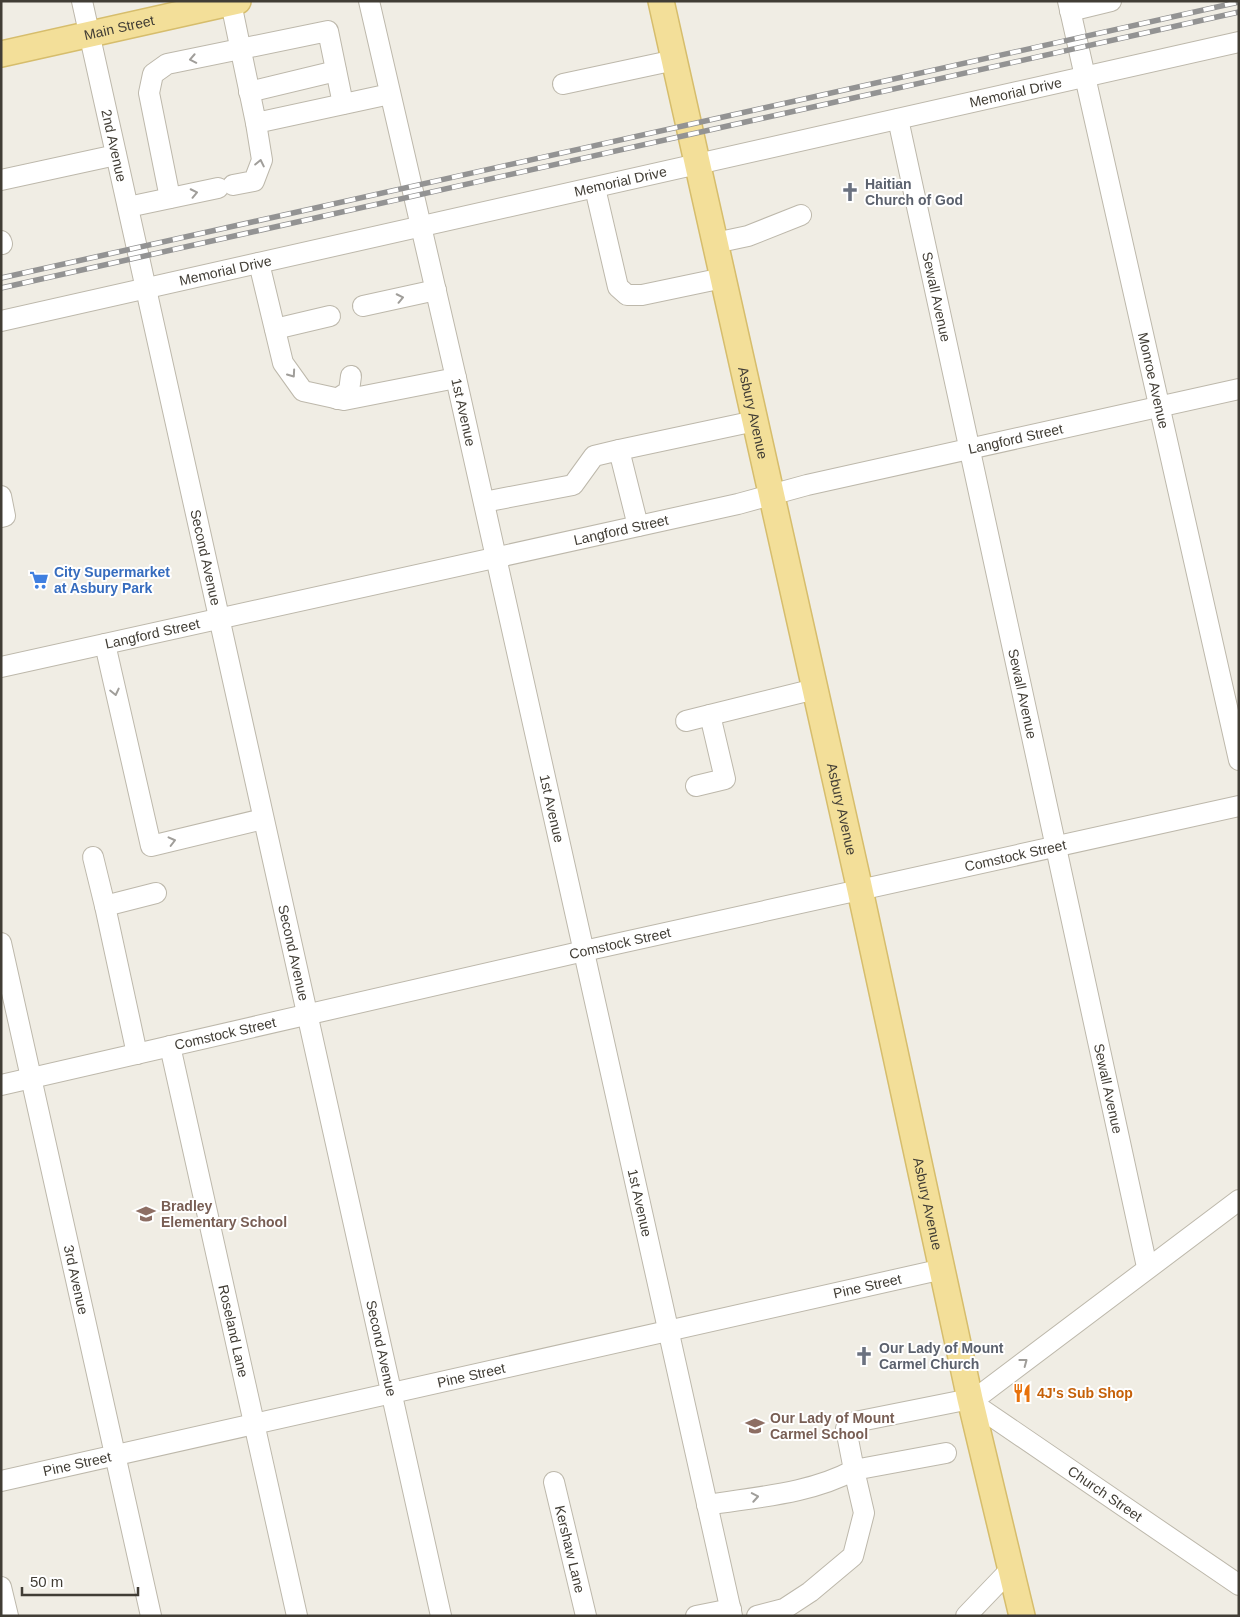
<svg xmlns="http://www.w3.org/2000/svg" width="1240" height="1617" font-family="Arial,sans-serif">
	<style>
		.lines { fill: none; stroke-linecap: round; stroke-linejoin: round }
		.minor-casing { stroke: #bdb8ab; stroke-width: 22 }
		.major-casing { stroke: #d6bd6c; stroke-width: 28 }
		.minor { stroke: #fff; stroke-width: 20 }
		.major { stroke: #f3df99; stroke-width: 25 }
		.rail-casing { stroke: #939393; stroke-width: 5.5 }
		.rail { stroke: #fff; stroke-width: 4; stroke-dasharray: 11; stroke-linecap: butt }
		.oneway { stroke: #a09e9a }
		.labels { text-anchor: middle; stroke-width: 4; stroke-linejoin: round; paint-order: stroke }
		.street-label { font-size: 14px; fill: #413d35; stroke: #fff }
		.worship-label { font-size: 14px; font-weight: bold; fill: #5b616d; stroke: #fff; text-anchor: start }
		.shop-label { font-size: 14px; font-weight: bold; fill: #366cbe; stroke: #fff; text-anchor: start }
		.education-label { font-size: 14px; font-weight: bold; fill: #785e54; stroke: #fff; text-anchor: start }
		.food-label { font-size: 14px; font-weight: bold; fill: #c56008; stroke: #fff; text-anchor: start }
	</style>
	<rect width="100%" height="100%" fill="#f0ede4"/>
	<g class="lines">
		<!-- minor casing -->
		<g class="minor-casing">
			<g id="minor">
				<path id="s1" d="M82 1 441 1616"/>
				<path id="s2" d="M369 1 456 378 732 1616"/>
				<path id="s3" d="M1068 1 1239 760"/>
				<polyline points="231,3 256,123 390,94"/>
				<polyline points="1070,11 1111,1"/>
				<polyline points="563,84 675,60"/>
				<polyline points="249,92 336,71"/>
				<path id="s4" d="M898 119 1147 1267"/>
				<polyline points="1,180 116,155"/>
				<polyline points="233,185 254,181 262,160 256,123"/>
				<polyline points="595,188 618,287 627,295 642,295 723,278"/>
				<polyline points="170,198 149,93 153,74 167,64 328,31 343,104"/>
				<polyline points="128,207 218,188"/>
				<polyline points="1,241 2,244"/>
				<polyline points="715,243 748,236 801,215"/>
				<polyline points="259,263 283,363 303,391 344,400 456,378"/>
				<polyline points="363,306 436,290"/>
				<path id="s5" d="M1 321 1239 42"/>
				<polyline points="275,329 330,316"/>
				<polyline points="337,399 349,391 351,376"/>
				<polyline points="619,450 755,421"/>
				<polyline points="1,496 5,516 1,517"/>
				<polyline points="484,502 573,485 594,456 619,450 638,526"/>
				<polyline points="105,644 151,846 263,819"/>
				<path id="s6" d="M1 667 738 504 807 485 1239 389"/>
				<polyline points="686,721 710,715"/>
				<polyline points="696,786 725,779 710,715 815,689"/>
				<polyline points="93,857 105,906"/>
				<path id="s7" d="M1 943 151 1616"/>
				<path id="s8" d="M170 1046 297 1616"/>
				<polyline points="137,1054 105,906 156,893"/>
				<path id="s9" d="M1 1085 584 951 1239 806"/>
				<path id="s10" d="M1239 1200 971 1402 1239 1585"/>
				<path id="s11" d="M1 1481 943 1269"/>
				<path id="s12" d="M554 1482 586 1616"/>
				<path d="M707 1505C755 1497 810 1494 854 1470L846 1429 855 1422 970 1399"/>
				<polyline points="1,1587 8,1616"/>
				<polyline points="696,1616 731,1609"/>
				<polyline points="757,1616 784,1609 810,1592 853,1556 864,1513 854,1470 946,1453"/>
				<polyline points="966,1616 1011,1569"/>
			</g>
		</g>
		<!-- major casing -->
		<g class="major-casing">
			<g id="major">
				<path id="s13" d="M661 1 860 890 970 1399 1022 1616"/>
				<path id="s14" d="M1 54 238 1"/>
			</g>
		</g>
		<!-- minor -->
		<use href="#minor" class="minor"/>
		<!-- major -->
		<use href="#major" class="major"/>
		<!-- rail casing -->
		<g class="rail-casing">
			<g id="rail">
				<polyline points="1,278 1239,2"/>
				<polyline points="1,288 1239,12"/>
			</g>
		</g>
		<!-- rail -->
		<use href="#rail" class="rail"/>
	</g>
	<!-- one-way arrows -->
	<defs><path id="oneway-chevron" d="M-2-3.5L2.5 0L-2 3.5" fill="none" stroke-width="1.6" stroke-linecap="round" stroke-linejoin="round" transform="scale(1.25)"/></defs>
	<g class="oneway">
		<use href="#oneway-chevron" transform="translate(193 59) rotate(169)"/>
		<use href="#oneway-chevron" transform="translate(260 163) rotate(-78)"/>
		<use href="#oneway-chevron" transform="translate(194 193) rotate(-12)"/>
		<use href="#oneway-chevron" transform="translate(400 298) rotate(-12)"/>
		<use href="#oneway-chevron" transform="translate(292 374) rotate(55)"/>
		<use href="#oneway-chevron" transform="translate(115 692) rotate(77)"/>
		<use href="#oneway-chevron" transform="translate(172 841) rotate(-14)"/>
		<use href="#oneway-chevron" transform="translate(1024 1362) rotate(-37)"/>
		<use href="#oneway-chevron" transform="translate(755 1497) rotate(-10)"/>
	</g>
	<!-- icons -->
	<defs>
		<g id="church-bare" transform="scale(1.5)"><path d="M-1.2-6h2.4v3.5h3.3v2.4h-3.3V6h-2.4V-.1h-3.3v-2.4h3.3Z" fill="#6b7280" stroke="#fff" stroke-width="2.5" paint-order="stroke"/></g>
		<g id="supermarket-bare" transform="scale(1.5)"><path d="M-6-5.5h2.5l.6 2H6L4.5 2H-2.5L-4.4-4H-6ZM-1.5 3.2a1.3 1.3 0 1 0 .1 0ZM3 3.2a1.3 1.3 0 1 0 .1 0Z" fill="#3f7fe0" stroke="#fff" stroke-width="2.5" paint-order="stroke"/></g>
		<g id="school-bare" transform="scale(1.5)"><path d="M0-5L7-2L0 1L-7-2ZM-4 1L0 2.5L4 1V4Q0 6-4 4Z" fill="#8d6e63" stroke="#fff" stroke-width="2.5" paint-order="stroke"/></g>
		<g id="restaurant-bare" transform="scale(1.5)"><path d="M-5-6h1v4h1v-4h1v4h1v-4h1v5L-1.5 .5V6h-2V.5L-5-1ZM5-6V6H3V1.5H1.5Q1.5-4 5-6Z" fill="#e8710a" stroke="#fff" stroke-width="2.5" paint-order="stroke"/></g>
	</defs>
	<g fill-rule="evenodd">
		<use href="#church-bare" x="850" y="192"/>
		<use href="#supermarket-bare" x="39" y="580"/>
		<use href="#school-bare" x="146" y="1214"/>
		<use href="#church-bare" x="864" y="1356"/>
		<use href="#restaurant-bare" x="1022" y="1393"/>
		<use href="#school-bare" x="755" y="1426"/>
	</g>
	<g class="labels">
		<!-- street labels -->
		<g class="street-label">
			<text dy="5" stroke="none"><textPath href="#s14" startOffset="121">Main Street</textPath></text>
			<text dy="5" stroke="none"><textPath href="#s5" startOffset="1040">Memorial Drive</textPath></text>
			<text dy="5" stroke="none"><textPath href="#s1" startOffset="148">2nd Avenue</textPath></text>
			<text dy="5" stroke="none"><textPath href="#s5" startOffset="635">Memorial Drive</textPath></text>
			<text dy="5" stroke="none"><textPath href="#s5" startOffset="230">Memorial Drive</textPath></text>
			<text dy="5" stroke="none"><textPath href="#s4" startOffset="182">Sewall Avenue</textPath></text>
			<text dy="5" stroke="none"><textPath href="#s3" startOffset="389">Monroe Avenue</textPath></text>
			<text dy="5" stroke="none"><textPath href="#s2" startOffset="422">1st Avenue</textPath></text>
			<text dy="5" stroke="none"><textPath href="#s13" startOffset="422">Asbury Avenue</textPath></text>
			<text dy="5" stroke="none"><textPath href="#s6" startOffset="1040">Langford Street</textPath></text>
			<text dy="5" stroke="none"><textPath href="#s6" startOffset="635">Langford Street</textPath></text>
			<text dy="5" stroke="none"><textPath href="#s1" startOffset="570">Second Avenue</textPath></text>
			<text dy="5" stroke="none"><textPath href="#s6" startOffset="155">Langford Street</textPath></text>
			<text dy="5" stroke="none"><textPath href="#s4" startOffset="588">Sewall Avenue</textPath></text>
			<text dy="5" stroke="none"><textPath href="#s2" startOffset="828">1st Avenue</textPath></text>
			<text dy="5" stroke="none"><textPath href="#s13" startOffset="828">Asbury Avenue</textPath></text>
			<text dy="5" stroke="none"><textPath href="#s9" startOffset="1040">Comstock Street</textPath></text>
			<text dy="5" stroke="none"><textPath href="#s9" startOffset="635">Comstock Street</textPath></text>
			<text dy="5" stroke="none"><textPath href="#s1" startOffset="975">Second Avenue</textPath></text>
			<text dy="5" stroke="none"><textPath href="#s9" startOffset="230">Comstock Street</textPath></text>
			<text dy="5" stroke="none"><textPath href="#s4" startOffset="992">Sewall Avenue</textPath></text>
			<text dy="5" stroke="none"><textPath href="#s2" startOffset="1232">1st Avenue</textPath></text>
			<text dy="5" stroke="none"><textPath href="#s13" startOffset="1232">Asbury Avenue</textPath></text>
			<text dy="5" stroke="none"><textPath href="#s7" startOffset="345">3rd Avenue</textPath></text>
			<text dy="5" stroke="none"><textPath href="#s11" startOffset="888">Pine Street</textPath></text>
			<text dy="5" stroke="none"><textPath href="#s8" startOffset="292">Roseland Lane</textPath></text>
			<text dy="5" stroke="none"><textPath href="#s1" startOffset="1380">Second Avenue</textPath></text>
			<text dy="5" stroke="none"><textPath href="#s11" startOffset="482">Pine Street</textPath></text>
			<text dy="5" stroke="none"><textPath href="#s11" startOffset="78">Pine Street</textPath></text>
			<text dy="5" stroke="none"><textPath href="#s10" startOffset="498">Church Street</textPath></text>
			<text dy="5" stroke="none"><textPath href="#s12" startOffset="69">Kershaw Lane</textPath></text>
		</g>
		<!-- worship labels -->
		<g class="worship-label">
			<text x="865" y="189">Haitian<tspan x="865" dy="16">Church of God</tspan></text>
			<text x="879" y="1353">Our Lady of Mount<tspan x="879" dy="16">Carmel Church</tspan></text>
		</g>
		<!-- shop labels -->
		<g class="shop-label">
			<text x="54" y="577">City Supermarket<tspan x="54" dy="16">at Asbury Park</tspan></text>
		</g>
		<!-- education labels -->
		<g class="education-label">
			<text x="161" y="1211">Bradley<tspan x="161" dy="16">Elementary School</tspan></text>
			<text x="770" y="1423">Our Lady of Mount<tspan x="770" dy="16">Carmel School</tspan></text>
		</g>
		<!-- food labels -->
		<g class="food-label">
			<text x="1037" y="1398">4J's Sub Shop</text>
		</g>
	</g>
	<!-- border -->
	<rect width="1240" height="1617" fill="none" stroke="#413d35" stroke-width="5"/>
	<!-- scale -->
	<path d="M22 1587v8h116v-8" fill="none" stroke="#413d35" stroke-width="2.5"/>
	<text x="30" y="1587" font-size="15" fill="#413d35" stroke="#ffffff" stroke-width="4" paint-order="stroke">50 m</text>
</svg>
